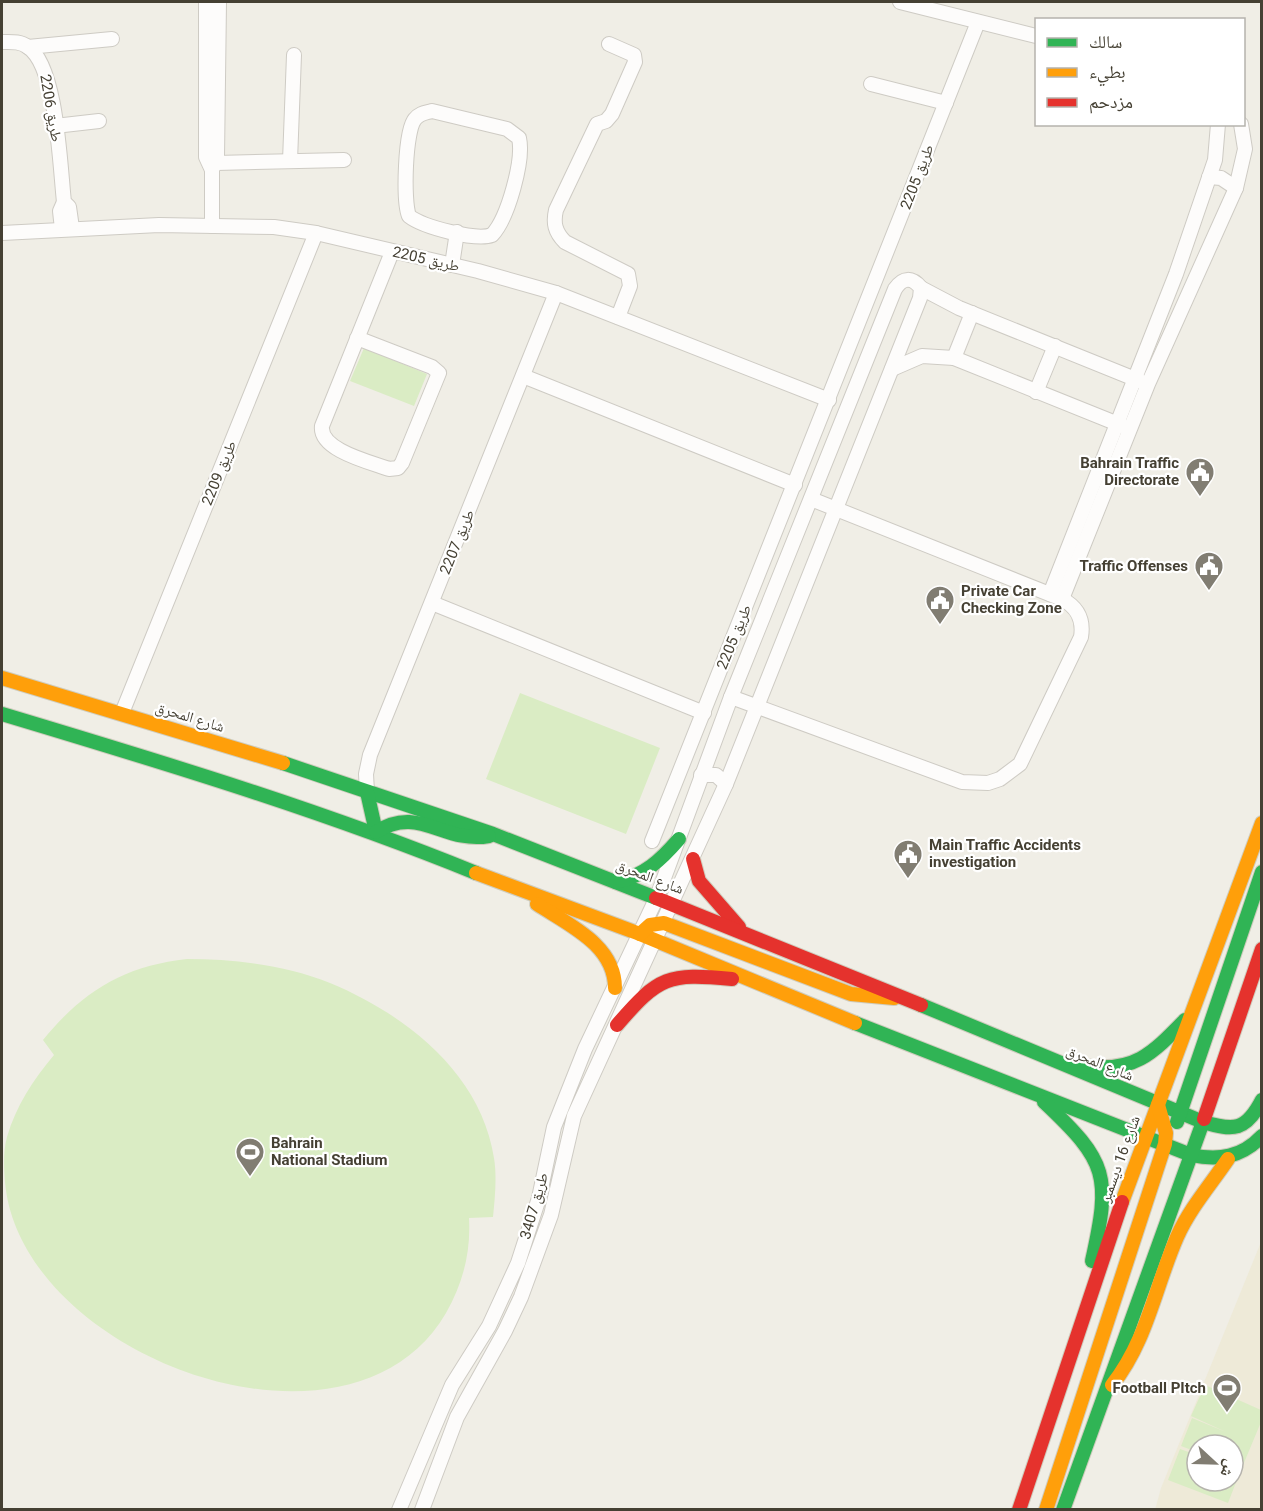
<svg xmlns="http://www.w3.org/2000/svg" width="1263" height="1511" font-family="Roboto,'Noto Naskh Arabic',sans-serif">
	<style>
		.education { fill: #eeead8; fill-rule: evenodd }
		.pitch { fill: #daecc4 }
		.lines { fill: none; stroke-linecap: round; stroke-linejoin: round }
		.street-casing { stroke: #cecbc4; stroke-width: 16 }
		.fast-casing { stroke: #cfccbd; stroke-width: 16 }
		.slow-casing { stroke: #cfccbd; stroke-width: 16 }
		.jam-casing { stroke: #cfccbd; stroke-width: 16 }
		.street { stroke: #fdfcfb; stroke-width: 14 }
		.fast { stroke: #30b455; stroke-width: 14 }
		.slow { stroke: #ff9f0a; stroke-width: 14 }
		.jam { stroke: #e5322d; stroke-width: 14 }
		.labels { text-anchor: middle; stroke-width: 4.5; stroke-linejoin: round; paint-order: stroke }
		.street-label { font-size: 15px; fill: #454033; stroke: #fff }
		.poi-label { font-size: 15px; font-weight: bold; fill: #454033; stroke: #fff; text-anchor: end }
	</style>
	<rect width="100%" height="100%" fill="#f0eee6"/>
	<!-- education -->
	<path class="education" d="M1261 1242V1509L1155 1510 1161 1488ZM1197 1445H1233V1481H1197Z"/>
	<!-- pitch -->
	<g class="pitch">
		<polygon points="364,348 427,374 414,406 350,381"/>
		<polygon points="520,693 660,748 626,834 486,779"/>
		<path d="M187 959C234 959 286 965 330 983 405 1014 481 1073 494 1158 497 1177 495 1197 493 1217L469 1218C471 1252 463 1283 446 1313 350 1478 20 1357 5 1182 4 1168 3 1151 7 1137 16 1106 33 1080 54 1055L43 1040C83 991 124 966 187 959Z"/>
		<polygon points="1205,1385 1261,1410 1261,1422 1241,1470 1233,1467 1233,1445 1197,1445 1197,1452 1181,1446 1192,1418 1226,1432 1191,1416"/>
		<polygon points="1180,1449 1197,1455 1197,1481 1233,1481 1233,1469 1240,1472 1228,1503 1168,1480"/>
	</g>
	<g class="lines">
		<!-- street casing -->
		<g class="street-casing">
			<g id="street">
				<polyline points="206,2 206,157 212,170"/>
				<polyline points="900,2 1036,36"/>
				<path d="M2 42C11 42 20 41 28 47 57 66 60 167 64 202L69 207 72 228"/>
				<path d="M609 44 634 55 635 62 612 114 606 121 597 124 556 210C553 223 555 232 565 242L628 274 630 286 618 317"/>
				<polyline points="28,47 112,39"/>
				<polyline points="871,84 946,103"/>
				<path d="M432 111 507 129 519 138C524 160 508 218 492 235 476 241 423 227 409 216 403 201 405 130 415 119 420 113 425 113 432 111Z"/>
				<polyline points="55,126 99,121"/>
				<polyline points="290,161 294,55"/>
				<polyline points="216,163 344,160"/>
				<polyline points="1209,177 1221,178 1236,188"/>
				<polyline points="212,226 212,170 217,157 219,2"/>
				<polyline points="62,229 60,211 64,202"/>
				<polyline points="2,233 159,225 274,227 316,233 478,271 556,293 829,400"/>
				<polyline points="452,265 457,232"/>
				<polyline points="921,288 959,308 1140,381"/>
				<path d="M357 338 432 367 439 373 402 463 398 468 389 469C370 462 319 450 322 426L392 252"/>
				<polyline points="954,358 972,313"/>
				<polyline points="892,369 922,356 954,358 1123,426"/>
				<polyline points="523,376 795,485"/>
				<polyline points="1036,392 1055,346"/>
				<polyline points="1050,594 1176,274 1215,160 1218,124"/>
				<polyline points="1062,599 1148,384 1236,188 1245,149 1241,124"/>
				<polyline points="432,603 704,713"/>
				<path d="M731 697 962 782 988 783 1000 779 1020 764 1081 637C1084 619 1077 607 1062 599L811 499"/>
				<polyline points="122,713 316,233"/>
				<polyline points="701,775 716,775 726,784"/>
				<polyline points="367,792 366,774 370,755 556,293"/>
				<polyline points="652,841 978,22"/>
				<path d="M399 1510 452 1385 489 1326 518 1263 539 1198 554 1127 585 1049 657 897 731 697 895 289C903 277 912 277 921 288L920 298 726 784 574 1116 551 1215 521 1297 505 1331 457 1417 422 1510"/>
			</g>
		</g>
		<!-- fast casing -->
		<g class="fast-casing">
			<g id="fast">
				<path d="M2 714C162 762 321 810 476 873"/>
				<polyline points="283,763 493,834 656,898"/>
				<polyline points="367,792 376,832"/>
				<path d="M376 832C419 804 443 844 489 836"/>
				<path d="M616 882C644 876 661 860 679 839"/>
				<path d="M921 1005 1203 1122C1234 1131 1246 1131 1262 1100"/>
				<path d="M855 1023 1191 1155C1219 1161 1242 1157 1262 1136"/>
				<path d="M1084 1066C1134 1073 1152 1054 1185 1020"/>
				<path d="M1044 1102C1108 1162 1111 1176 1092 1261"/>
				<polyline points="1177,1122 1262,872"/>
				<polyline points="1063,1510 1204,1119"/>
			</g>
		</g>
		<!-- slow casing -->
		<g class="slow-casing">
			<g id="slow">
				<polyline points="2,678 283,763"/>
				<polyline points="476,873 640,934 855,1023"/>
				<path d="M537 904C569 925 615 945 615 988"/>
				<polyline points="640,934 650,925 664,923 851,994 894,998"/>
				<polyline points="1122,1202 1262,823"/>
				<path d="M1112 1385C1147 1341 1155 1287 1177 1237 1190 1208 1211 1184 1228 1159"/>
				<polyline points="1046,1510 1165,1144 1166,1133 1158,1105"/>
			</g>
		</g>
		<!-- jam casing -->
		<g class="jam-casing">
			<g id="jam">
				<polyline points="693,859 699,881 739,927"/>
				<polyline points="656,898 921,1005"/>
				<path d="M617 1025C659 976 668 973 732 979"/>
				<polyline points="1204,1119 1262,949"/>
				<polyline points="1019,1510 1122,1202"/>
			</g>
		</g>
		<!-- street -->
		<use href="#street" class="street"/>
		<!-- fast -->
		<use href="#fast" class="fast"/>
		<!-- slow -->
		<use href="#slow" class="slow"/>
		<!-- jam -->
		<use href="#jam" class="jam"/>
	</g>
	<!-- icons -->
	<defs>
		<g id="civic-pin" transform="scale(1.5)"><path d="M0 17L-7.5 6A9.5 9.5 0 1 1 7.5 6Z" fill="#817d72" stroke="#fff"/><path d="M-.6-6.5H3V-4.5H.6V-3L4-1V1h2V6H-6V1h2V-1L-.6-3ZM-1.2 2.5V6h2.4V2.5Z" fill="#fff"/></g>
		<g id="stadium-pin" transform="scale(1.5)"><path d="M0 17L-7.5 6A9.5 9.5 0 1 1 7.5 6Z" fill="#817d72" stroke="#fff"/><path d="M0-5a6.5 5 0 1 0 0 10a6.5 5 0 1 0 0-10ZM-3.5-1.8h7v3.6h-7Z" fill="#fff"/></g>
	</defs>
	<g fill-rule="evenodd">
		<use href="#civic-pin" x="1200" y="472"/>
		<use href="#civic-pin" x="1209" y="566"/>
		<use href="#civic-pin" x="940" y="600"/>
		<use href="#civic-pin" x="908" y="854"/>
		<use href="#stadium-pin" x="250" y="1152"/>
		<use href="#stadium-pin" x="1227" y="1388"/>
	</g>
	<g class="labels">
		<!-- street labels -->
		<g class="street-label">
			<text transform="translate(51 108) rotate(80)" y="5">طريق 2206</text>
			<text transform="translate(917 177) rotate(-69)" y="5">طريق 2205</text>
			<text transform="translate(426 259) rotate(13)" y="5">طريق 2205</text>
			<text transform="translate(219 473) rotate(-68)" y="5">طريق 2209</text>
			<text transform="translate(457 542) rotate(-68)" y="5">طريق 2207</text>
			<text transform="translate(734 637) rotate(-68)" y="5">طريق 2205</text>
			<text transform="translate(190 717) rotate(17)" y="5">شارع المحرق</text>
			<text transform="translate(650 877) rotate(21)" y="5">شارع المحرق</text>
			<text transform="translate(1100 1063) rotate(22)" y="5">شارع المحرق</text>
			<text transform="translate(1120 1159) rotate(-70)" y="5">شارع 16 ديسمبر</text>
			<text transform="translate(534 1206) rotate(-74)" y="5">طريق 3407</text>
		</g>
		<!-- poi labels -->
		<g class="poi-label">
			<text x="1179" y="468">Bahrain Traffic<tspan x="1179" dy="17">Directorate</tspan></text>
			<text x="1188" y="571">Traffic Offenses</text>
			<text x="961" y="596" text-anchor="start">Private Car<tspan x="961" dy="17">Checking Zone</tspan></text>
			<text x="929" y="850" text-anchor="start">Main Traffic Accidents<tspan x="929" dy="17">investigation</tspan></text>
			<text x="271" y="1148" text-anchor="start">Bahrain<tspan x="271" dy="17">National Stadium</tspan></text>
			<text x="1206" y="1393">Football PItch</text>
		</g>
	</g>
	<!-- border -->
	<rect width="1263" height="1511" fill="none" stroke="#454033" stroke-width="6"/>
	<!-- legend -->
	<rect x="1035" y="18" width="210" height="108" fill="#ffffff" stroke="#b5b3ad" stroke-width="1.5"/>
	<rect x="1047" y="38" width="30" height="9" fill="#30b455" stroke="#b5b3ad" stroke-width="1.5"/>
	<text x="1089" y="48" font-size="18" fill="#454033">سالك</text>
	<rect x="1047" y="68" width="30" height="9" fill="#ff9f0a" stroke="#b5b3ad" stroke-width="1.5"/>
	<text x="1089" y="78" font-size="18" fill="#454033">بطيء</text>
	<rect x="1047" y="98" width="30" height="9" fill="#e5322d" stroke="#b5b3ad" stroke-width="1.5"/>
	<text x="1089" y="108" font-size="18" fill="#454033">مزدحم</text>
	<!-- north arrow -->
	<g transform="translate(1215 1463) rotate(112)"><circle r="28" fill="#ffffff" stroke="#b5b3ad" stroke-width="1.5"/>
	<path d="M0-4.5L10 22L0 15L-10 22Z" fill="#817d72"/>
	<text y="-9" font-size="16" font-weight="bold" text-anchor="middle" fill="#454033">ش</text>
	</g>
</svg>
